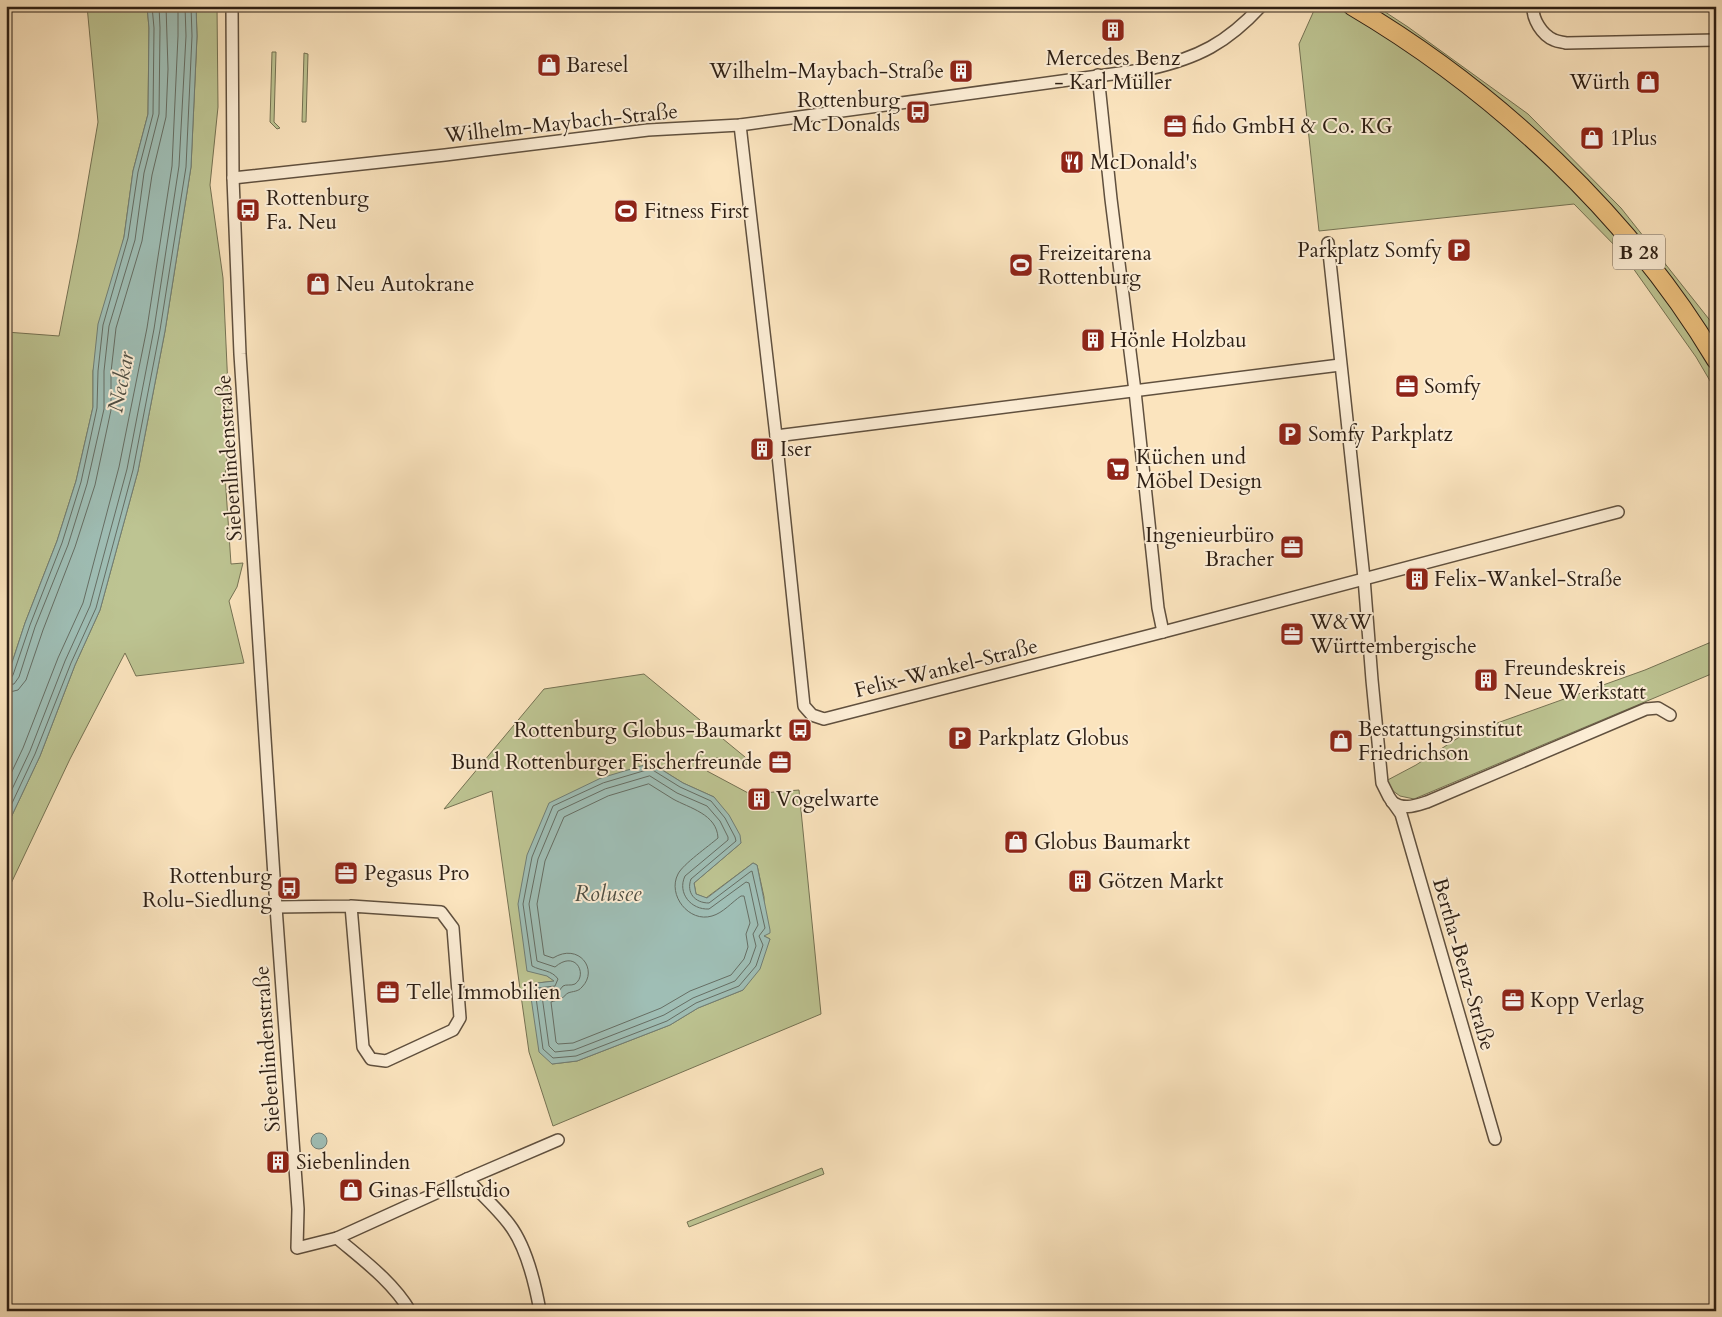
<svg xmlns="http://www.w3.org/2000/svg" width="1722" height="1317" font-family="Cardo,serif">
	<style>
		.green { fill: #bdc492; stroke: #757253; fill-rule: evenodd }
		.water { fill: #9fbeb5; stroke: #717e75 }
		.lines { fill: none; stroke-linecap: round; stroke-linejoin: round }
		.shore { stroke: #666e64; stroke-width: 1 }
		.minor-casing { stroke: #60503e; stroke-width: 14 }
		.primary-casing { stroke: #2d1f14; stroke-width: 20 }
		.minor { stroke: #fcedd5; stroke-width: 11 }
		.primary { stroke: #eec27f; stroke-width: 18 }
		.labels { text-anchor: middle; stroke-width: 4; stroke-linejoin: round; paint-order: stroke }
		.shield { fill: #fcedd5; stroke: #6b5d4e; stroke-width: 1 }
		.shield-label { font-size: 20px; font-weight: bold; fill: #2d1f14 }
		.poi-label { font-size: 21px; fill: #2d1f14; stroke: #fcedd5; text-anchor: start }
		.street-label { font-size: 21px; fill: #2d1f14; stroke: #fcedd5 }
		.water-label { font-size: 22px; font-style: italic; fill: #4f4f44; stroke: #fcedd5 }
	</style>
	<rect width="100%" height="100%" fill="#fbe4be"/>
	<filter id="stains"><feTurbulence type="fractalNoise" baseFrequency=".004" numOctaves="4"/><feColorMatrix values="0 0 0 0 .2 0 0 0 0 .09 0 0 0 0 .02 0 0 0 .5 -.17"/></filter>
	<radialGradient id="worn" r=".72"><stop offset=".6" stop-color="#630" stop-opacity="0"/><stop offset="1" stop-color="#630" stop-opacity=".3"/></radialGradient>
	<!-- green -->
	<g class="green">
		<polygon points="87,6 147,6 149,28 148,114 133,171 124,237 93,371 93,407 76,481 57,541 25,623 6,681 6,332 59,336 78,239 98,122"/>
		<polygon points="196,6 217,6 218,107 210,185 223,278 230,432 225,475 231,564 243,563 237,587 229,601 244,663 136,676 125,653 70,759 6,894 6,828 40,756 75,665 100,610 138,471 165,331 191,167 197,36"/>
		<polygon points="1316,6 1376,6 1408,27 1528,114 1621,208 1716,328 1716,391 1696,357 1623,254 1574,204 1319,231 1299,44"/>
		<polygon points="272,52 276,52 274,122 280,128 277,129 270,122"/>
		<polygon points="304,53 308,54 306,122 302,122"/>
		<polygon points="1716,640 1716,672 1414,799 1400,796 1382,783 1416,765 1461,736 1645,670"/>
		<path d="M644 674 745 757 749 764 732 766 727 760 717 758 699 763 707 771 750 794 799 790 821 1014 553 1126 529 1052 492 791 444 809 544 689ZM651 763 683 783 714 797 741 843 694 883 696 894 706 898 753 863 757 865 764 897V936L770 939 743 990 698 1008 670 1025 577 1061 552 1064 529 984 555 981 547 976Z"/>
		<polygon points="822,1168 824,1174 689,1227 687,1222"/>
	</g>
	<!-- water -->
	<g class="water">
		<polygon points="147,6 196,6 197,36 191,167 165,331 138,471 100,610 75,665 40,756 6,828 6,681 25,623 57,541 76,481 93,407 93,371 98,324 124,237 133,171 148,114 149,28"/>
		<polygon points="651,763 683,783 714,797 729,815 740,835 741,843 694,883 696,894 707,898 753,863 757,865 770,930 770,933 764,936 770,939 760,969 743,990 698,1008 670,1025 577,1061 552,1064 539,1052 529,984 554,981 547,976 527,971 518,904 527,855 549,803 601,778"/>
		<circle cx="319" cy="1141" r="8"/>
	</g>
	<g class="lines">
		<!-- shore -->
		<g class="shore">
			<polyline points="6,679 11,678 13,675 30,625 62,543 81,482 97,408 98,371 103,325 128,238 138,172 153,114 154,28 152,6"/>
			<polyline points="6,685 14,684 19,677 35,627 68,545 87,484 104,409 104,371 109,326 135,240 144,173 159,114 160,28 159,6"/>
			<polyline points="6,693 18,690 26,680 43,630 75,547 95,485 111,410 111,372 116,328 142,241 152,175 166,117 168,69 166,6"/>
			<path d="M651 769 680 787 711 801 725 818 735 837 736 841 691 879C686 893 695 903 709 903L750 872 752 871 765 928 759 936 763 945 756 966 739 986 696 1003 667 1021 576 1056 553 1058 543 1049 535 990 537 988 555 986 558 979C552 970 541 971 532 966L523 904 532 857 553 806 603 783Z"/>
			<path d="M650 776 677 793 707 806 720 821 728 837V840L685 876C677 893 691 910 709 909L746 882 749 883 758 925 753 934 756 946 750 963 735 981 693 998 664 1015 574 1050 555 1052 549 1046 542 996C547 993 553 994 558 992 560 990 561 988 563 986 566 984 571 986 575 984 588 975 576 949 555 967L537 961 529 904 538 859 558 811 605 789Z"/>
			<polyline points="6,784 23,748 58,658 83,603 119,467 147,328 172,166 178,36 178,6"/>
			<path d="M649 784C657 789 665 794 673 799 689 808 717 814 718 838 709 846 683 864 678 874 667 895 689 923 712 916 723 913 732 902 741 896H744L750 923 746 934 748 947 744 959 731 975 690 991 661 1008 573 1043 558 1044 556 1042 551 1002C554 1001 558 1000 562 998 564 997 566 994 568 993 573 991 578 992 582 987 599 970 579 942 553 958L544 955 537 904 545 861 564 817 608 796Z"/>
			<polyline points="6,802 30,751 65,661 90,606 127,469 154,329 179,166 186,36 185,6"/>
			<polyline points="6,816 35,754 71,663 96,608 133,470 160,330 186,167 192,36 191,6"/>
		</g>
		<!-- minor casing -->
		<g class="minor-casing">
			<g id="minor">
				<polyline points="232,6 233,178 240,354 276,907 298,1209 297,1248 337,1238 467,1179 558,1140"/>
				<path d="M1533 6C1532 19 1542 35 1554 40 1558 42 1563 42 1566 43L1716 40"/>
				<polyline points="1098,75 1111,199 1135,391 1158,608 1163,632"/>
				<polyline points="740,125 776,436 804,706 812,715 824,719 1163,632 1618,512"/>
				<path d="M233 178 445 155 648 130 740 125 1149 69C1198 58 1227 43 1261 6"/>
				<polyline points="1328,243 1364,578 1372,680 1382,783 1389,797 1401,814 1495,1139"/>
				<polyline points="776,436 1340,365"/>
				<path d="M1392 802C1404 810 1414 806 1427 802L1646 709 1658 708 1670 715"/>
				<polyline points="276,907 351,906 441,912 453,928 460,1018 453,1030 386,1061 371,1059 363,1047 351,906"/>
				<path d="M467 1179C481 1194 497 1208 509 1224 526 1246 535 1283 540 1311"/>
				<path d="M337 1238C363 1260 392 1281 410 1311"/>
			</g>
		</g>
		<!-- primary casing -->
		<g class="primary-casing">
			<path id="primary" d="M1352 6C1496 91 1630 216 1716 360"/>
		</g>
		<!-- minor -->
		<use href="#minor" class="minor"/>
		<!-- primary -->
		<use href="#primary" class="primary"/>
	</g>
	<!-- icons -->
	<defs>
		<g id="building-square" transform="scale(1.25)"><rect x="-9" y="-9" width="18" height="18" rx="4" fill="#8f2418" stroke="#fcedd5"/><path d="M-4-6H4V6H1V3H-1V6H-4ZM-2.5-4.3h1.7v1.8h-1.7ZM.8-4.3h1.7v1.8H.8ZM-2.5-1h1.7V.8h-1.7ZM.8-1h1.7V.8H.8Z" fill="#fff"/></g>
		<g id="shop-square" transform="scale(1.25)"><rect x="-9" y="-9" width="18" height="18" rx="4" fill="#8f2418" stroke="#fcedd5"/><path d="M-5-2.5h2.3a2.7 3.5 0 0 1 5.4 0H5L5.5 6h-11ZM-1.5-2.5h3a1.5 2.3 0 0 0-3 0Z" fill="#fff"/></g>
		<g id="bus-square" transform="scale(1.25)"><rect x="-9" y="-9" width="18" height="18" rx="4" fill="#8f2418" stroke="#fcedd5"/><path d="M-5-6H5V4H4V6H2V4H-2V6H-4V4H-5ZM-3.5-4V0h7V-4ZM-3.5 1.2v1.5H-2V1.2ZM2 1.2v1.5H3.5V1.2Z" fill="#fff"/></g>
		<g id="office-square" transform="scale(1.25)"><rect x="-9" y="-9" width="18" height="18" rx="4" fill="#8f2418" stroke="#fcedd5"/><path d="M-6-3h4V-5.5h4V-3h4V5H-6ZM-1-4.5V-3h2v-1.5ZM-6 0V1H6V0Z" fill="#fff"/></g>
		<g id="restaurant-square" transform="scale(1.25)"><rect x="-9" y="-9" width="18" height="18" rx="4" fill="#8f2418" stroke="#fcedd5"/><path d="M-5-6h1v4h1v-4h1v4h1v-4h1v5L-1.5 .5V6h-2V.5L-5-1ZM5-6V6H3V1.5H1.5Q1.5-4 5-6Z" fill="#fff"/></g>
		<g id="stadium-square" transform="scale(1.25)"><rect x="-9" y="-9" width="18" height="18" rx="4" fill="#8f2418" stroke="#fcedd5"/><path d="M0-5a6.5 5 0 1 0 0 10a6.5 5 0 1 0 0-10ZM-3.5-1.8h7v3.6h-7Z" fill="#fff"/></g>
		<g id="parking-square" transform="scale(1.25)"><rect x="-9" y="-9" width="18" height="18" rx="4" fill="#8f2418" stroke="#fcedd5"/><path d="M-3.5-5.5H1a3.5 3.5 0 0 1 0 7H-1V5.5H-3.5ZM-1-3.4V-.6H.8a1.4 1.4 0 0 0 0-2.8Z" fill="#fff"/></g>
		<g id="supermarket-square" transform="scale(1.25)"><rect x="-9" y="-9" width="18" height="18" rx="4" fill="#8f2418" stroke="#fcedd5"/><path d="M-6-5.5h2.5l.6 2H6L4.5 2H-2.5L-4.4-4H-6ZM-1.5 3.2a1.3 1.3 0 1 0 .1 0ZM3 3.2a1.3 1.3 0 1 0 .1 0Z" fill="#fff"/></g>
	</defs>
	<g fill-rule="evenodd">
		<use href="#building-square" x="1113" y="30"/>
		<use href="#shop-square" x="549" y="65"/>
		<use href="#building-square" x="961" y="71"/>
		<use href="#shop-square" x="1648" y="82"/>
		<use href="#bus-square" x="918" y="112"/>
		<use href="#office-square" x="1175" y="126"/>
		<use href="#shop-square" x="1592" y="138"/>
		<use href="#restaurant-square" x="1072" y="162"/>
		<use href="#bus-square" x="248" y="210"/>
		<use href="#stadium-square" x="626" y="211"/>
		<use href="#parking-square" x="1459" y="250"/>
		<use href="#stadium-square" x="1021" y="265"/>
		<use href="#shop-square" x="318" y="284"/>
		<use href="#building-square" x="1093" y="340"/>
		<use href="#office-square" x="1407" y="386"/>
		<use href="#parking-square" x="1290" y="434"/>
		<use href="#building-square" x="762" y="449"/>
		<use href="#supermarket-square" x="1118" y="469"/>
		<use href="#office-square" x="1292" y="547"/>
		<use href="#building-square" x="1417" y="579"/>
		<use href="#office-square" x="1292" y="634"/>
		<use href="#building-square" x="1486" y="680"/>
		<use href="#bus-square" x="800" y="730"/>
		<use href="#parking-square" x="960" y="738"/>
		<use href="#shop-square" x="1341" y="741"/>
		<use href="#office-square" x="780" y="762"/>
		<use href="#building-square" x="759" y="799"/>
		<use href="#shop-square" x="1016" y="842"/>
		<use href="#office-square" x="346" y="873"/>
		<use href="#building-square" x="1080" y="881"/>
		<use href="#bus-square" x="289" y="888"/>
		<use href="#office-square" x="388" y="992"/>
		<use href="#office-square" x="1513" y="1000"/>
		<use href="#building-square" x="278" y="1162"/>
		<use href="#shop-square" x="351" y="1190"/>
	</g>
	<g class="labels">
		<!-- shield labels -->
		<rect class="shield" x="1613" y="234.5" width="52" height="35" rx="4"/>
		<g class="shield-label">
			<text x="1639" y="259">B 28</text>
		</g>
		<!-- poi labels -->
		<g class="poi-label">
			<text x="1113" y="65" text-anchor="middle">Mercedes Benz<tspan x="1113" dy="24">- Karl Müller</tspan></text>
			<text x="566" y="72">Baresel</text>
			<text x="944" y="78" text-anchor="end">Wilhelm-Maybach-Straße</text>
			<text x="1630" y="89" text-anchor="end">Würth</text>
			<text x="900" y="107" text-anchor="end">Rottenburg<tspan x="900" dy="24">Mc Donalds</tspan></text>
			<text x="1192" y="133">fido GmbH &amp; Co. KG</text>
			<text x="1610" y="145">1Plus</text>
			<text x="1090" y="169">McDonald's</text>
			<text x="266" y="205">Rottenburg<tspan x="266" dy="24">Fa. Neu</tspan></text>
			<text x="644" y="218">Fitness First</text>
			<text x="1442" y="257" text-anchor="end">Parkplatz Somfy</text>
			<text x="1038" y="260">Freizeitarena<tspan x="1038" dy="24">Rottenburg</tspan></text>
			<text x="336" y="291">Neu Autokrane</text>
			<text x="1110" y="347">Hönle Holzbau</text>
			<text x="1424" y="393">Somfy</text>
			<text x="1308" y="441">Somfy Parkplatz</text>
			<text x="780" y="456">Iser</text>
			<text x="1136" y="464">Küchen und<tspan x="1136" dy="24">Möbel Design</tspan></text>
			<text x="1274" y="542" text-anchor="end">Ingenieurbüro<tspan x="1274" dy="24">Bracher</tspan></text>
			<text x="1434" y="586">Felix-Wankel-Straße</text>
			<text x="1310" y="629">W&amp;W<tspan x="1310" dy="24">Württembergische</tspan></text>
			<text x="1504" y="675">Freundeskreis<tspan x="1504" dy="24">Neue Werkstatt</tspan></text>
			<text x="1358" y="736">Bestattungsinstitut<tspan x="1358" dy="24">Friedrichson</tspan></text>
			<text x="782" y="737" text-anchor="end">Rottenburg Globus-Baumarkt</text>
			<text x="978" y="745">Parkplatz Globus</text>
			<text x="762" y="769" text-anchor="end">Bund Rottenburger Fischerfreunde</text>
			<text x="776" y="806">Vogelwarte</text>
			<text x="1034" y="849">Globus Baumarkt</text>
			<text x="364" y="880">Pegasus Pro</text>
			<text x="272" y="883" text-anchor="end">Rottenburg<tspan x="272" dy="24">Rolu-Siedlung</tspan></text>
			<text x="1098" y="888">Götzen Markt</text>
			<text x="406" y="999">Telle Immobilien</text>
			<text x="1530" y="1007">Kopp Verlag</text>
			<text x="296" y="1169">Siebenlinden</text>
			<text x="368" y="1197">Ginas Fellstudio</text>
		</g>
		<!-- street labels -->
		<g class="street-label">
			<text transform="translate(561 123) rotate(-6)" y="7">Wilhelm-Maybach-Straße</text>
			<text transform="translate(229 458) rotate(-94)" y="7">Siebenlindenstraße</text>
			<text transform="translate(946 668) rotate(-14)" y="7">Felix-Wankel-Straße</text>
			<text transform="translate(1464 964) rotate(74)" y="7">Bertha-Benz-Straße</text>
			<text transform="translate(267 1049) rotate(-94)" y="7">Siebenlindenstraße</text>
		</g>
		<!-- water labels -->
		<g class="water-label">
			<text transform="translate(120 382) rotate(-79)" y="8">Neckar</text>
			<text x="608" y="901">Rolusee</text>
		</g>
	</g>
	<!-- margin -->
	<rect width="1722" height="1317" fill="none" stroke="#fbe4be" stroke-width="25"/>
	<rect x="8" y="8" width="1707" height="1302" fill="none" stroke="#2d1f14" stroke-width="2.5"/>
	<rect x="12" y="12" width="1697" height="1292" fill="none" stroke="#2d1f14"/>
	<rect width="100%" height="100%" filter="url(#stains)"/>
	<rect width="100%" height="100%" fill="url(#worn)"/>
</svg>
